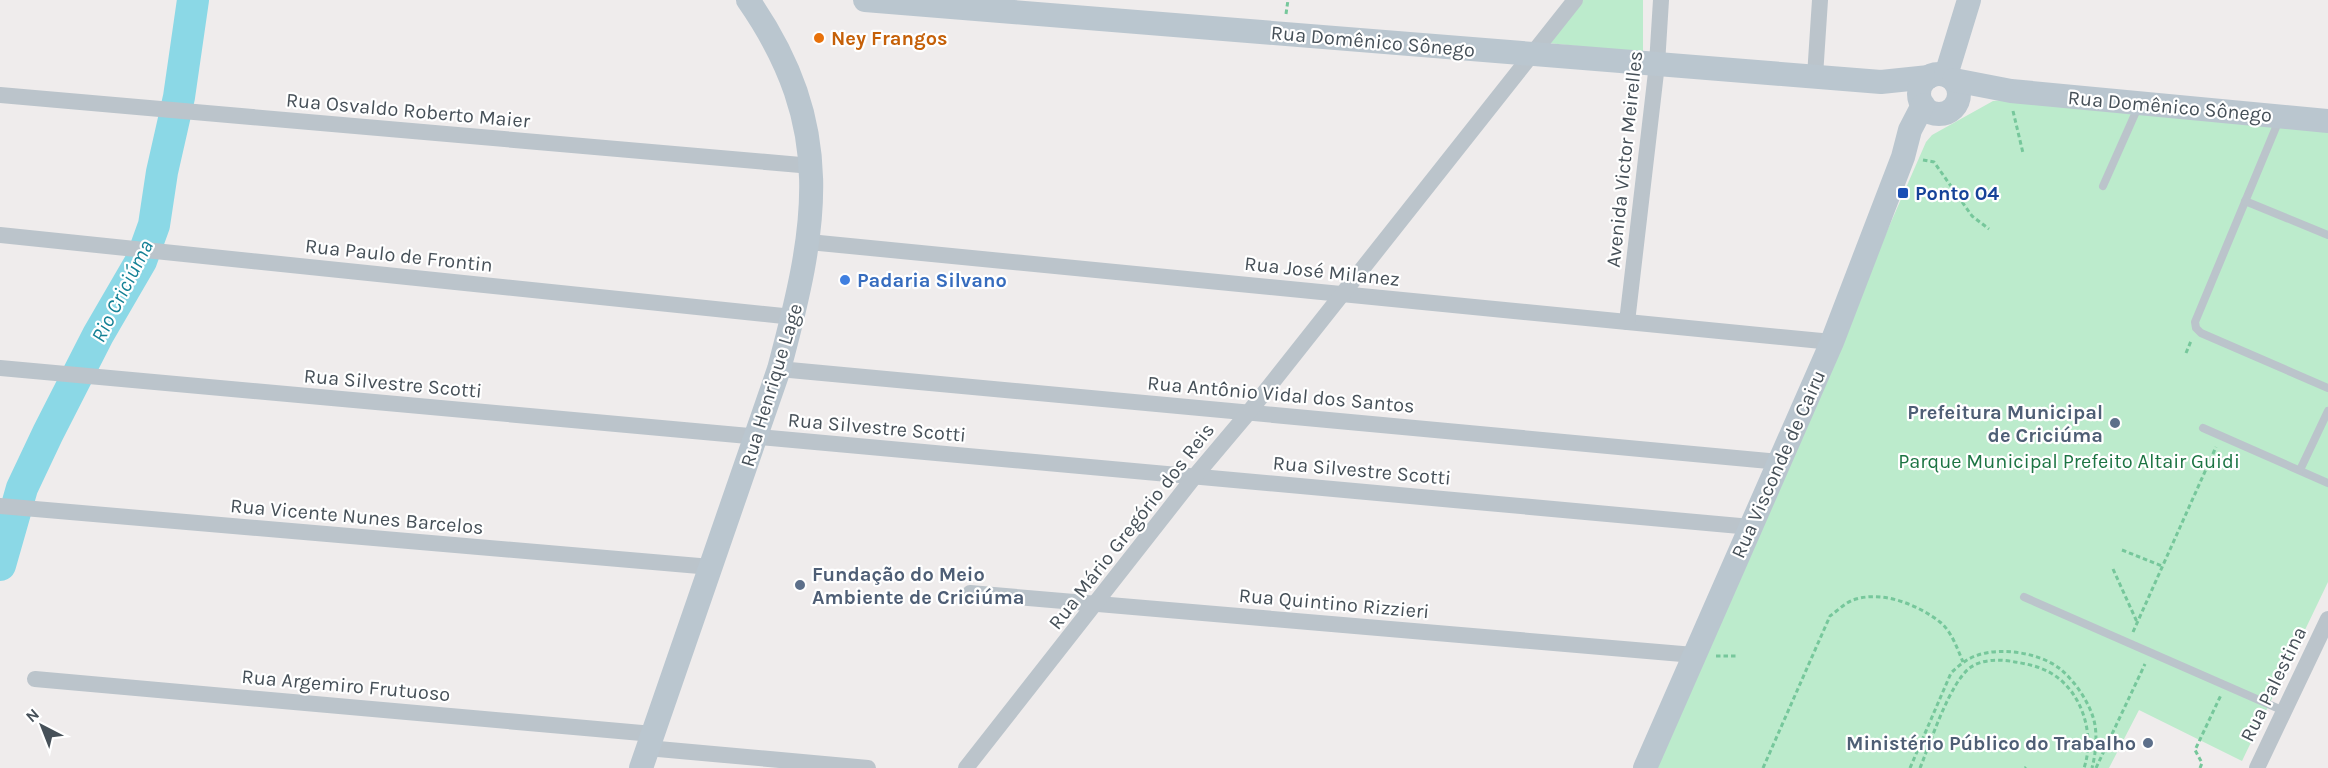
<svg xmlns="http://www.w3.org/2000/svg" width="2328" height="768" font-family="Karla,sans-serif">
	<style>
		.green { fill: #bcebcc }
		.lines { fill: none; stroke-linecap: round; stroke-linejoin: round }
		.river { stroke: #8bd8e6; stroke-width: 32 }
		.path { stroke: #76c79b; stroke-width: 3; stroke-dasharray: 4.5 3; stroke-linecap: butt }
		.lane { stroke: #bbc4cb; stroke-width: 8 }
		.street { stroke: #bbc4cb; stroke-width: 16 }
		.secondary { stroke: #bac6cf; stroke-width: 24 }
		.food-dot { fill: #e8710a; stroke: #fff; stroke-width: 2 }
		.transit-dot { fill: #1a4fb4; stroke: #fff; stroke-width: 2 }
		.shop-dot { fill: #3f7fe0; stroke: #fff; stroke-width: 2 }
		.service-dot { fill: #5c6f8a; stroke: #fff; stroke-width: 2 }
		.labels { text-anchor: middle; stroke-width: 4.5; stroke-linejoin: round; paint-order: stroke }
		.food-label { font-size: 20px; font-weight: bold; fill: #c56008; stroke: #fff; text-anchor: start }
		.street-label { font-size: 20px; fill: #465058; stroke: #fff }
		.transit-label { font-size: 20px; font-weight: bold; fill: #164399; stroke: #fff; text-anchor: start }
		.shop-label { font-size: 20px; font-weight: bold; fill: #366cbe; stroke: #fff; text-anchor: start }
		.service-label { font-size: 20px; font-weight: bold; fill: #4e5e75; stroke: #fff; text-anchor: end }
		.park-label { font-size: 20px; fill: #1c7443; stroke: #fff }
		.water-label { font-size: 21px; font-style: italic; fill: #148195; stroke: #fff }
	</style>
	<rect width="100%" height="100%" fill="#efecec"/>
	<!-- green -->
	<g class="green">
		<polygon points="1582,0 1643,0 1643,53 1548,43"/>
		<polygon points="2004,100 2328,132 2328,582 2242,761 2139,710 2109,768 1652,768 1926,142 1932,135 1993,101"/>
	</g>
	<g class="lines">
		<!-- river -->
		<polyline class="river" points="0,565 22,488 48,433 98,335 141,261 154,225 162,172 179,97 193,0"/>
		<!-- path -->
		<g class="path">
			<polyline points="1286,14 1288,0"/>
			<polyline points="2013,111 2023,153"/>
			<polyline points="1923,160 1934,162 1972,216 1989,229"/>
			<polyline points="2186,353 2191,341"/>
			<polyline points="2122,550 2162,566"/>
			<polyline points="2113,569 2137,622"/>
			<polyline points="2133,632 2216,447"/>
			<polyline points="1716,656 1738,656"/>
			<path d="M1763 768 1830 616C1837 611 1845 603 1853 600 1881 590 1917 604 1940 622 1952 632 1957 648 1963 662"/>
			<path d="M1910 768 1951 673C1959 665 1968 658 1978 655 2002 647 2039 653 2059 668 2074 680 2087 699 2093 717 2098 732 2096 753 2092 768"/>
			<path d="M1920 768C1930 744 1950 681 1971 667 1983 659 2001 659 2015 662 2028 664 2042 667 2054 675 2083 694 2095 736 2084 768"/>
			<polyline points="2025,768 2026,767"/>
			<polyline points="2096,768 2145,664"/>
			<polyline points="2200,768 2202,763 2195,750 2221,695"/>
		</g>
		<!-- lane -->
		<g class="lane">
			<polyline points="2279,120 2195,322 2196,328 2201,333 2328,388"/>
			<polyline points="2103,186 2139,105"/>
			<polyline points="2245,201 2328,235"/>
			<polyline points="2203,428 2328,483"/>
			<polyline points="2300,470 2328,411"/>
			<polyline points="2024,597 2284,711"/>
		</g>
		<!-- street -->
		<g class="street">
			<polyline points="1815,76 1820,0"/>
			<polyline points="0,95 812,166"/>
			<polyline points="0,235 793,317"/>
			<polyline points="809,242 1832,342"/>
			<polyline points="1627,322 1657,64 1661,0"/>
			<polyline points="0,368 1751,527"/>
			<polyline points="779,369 1780,462"/>
			<polyline points="0,506 711,567"/>
			<polyline points="970,593 1694,655"/>
			<polyline points="35,679 653,734"/>
			<polyline points="647,748 868,768"/>
			<polyline points="966,768 1195,476 1249,412 1575,0"/>
			<polyline points="2257,768 2328,619"/>
		</g>
		<!-- secondary -->
		<g class="secondary">
			<polyline points="865,0 1881,82 1929,77"/>
			<circle cx="1939" cy="94" r="20"/>
			<polyline points="1946,75 1969,0"/>
			<polyline points="1954,80 2011,91 2328,121"/>
			<path d="M641 768 779 369C817 227 837 128 748 0"/>
			<polyline points="1645,768 1832,342 1903,157 1910,130 1923,105"/>
		</g>
	</g>
	<!-- markers -->
	<circle class="food-dot" cx="819" cy="38" r="6"/>
	<rect class="transit-dot" x="1897" y="187" width="12" height="12" rx="3"/>
	<circle class="shop-dot" cx="845" cy="280" r="6"/>
	<g class="service-dot">
		<circle cx="2115" cy="423" r="6"/>
		<circle cx="800" cy="585" r="6"/>
		<circle cx="2148" cy="743" r="6"/>
	</g>
	<g class="labels">
		<!-- food labels -->
		<g class="food-label">
			<text x="831" y="45">Ney Frangos</text>
		</g>
		<!-- street labels -->
		<g class="street-label">
			<text transform="translate(1373 41) rotate(5)" y="7">Rua Domênico Sônego</text>
			<text transform="translate(2170 106) rotate(5)" y="7">Rua Domênico Sônego</text>
			<text transform="translate(408 110) rotate(5)" y="7">Rua Osvaldo Roberto Maier</text>
			<text transform="translate(1624 159) rotate(-84)" y="7">Avenida Victor Meirelles</text>
			<text transform="translate(399 255) rotate(6)" y="7">Rua Paulo de Frontin</text>
			<text transform="translate(1322 271) rotate(6)" y="7">Rua José Milanez</text>
			<text transform="translate(393 383) rotate(5)" y="7">Rua Silvestre Scotti</text>
			<text transform="translate(771 385) rotate(-73)" y="7">Rua Henrique Lage</text>
			<text transform="translate(1281 394) rotate(5)" y="7">Rua Antônio Vidal dos Santos</text>
			<text transform="translate(877 427) rotate(5)" y="7">Rua Silvestre Scotti</text>
			<text transform="translate(1778 464) rotate(-66)" y="7">Rua Visconde de Cairu</text>
			<text transform="translate(1362 470) rotate(5)" y="7">Rua Silvestre Scotti</text>
			<text transform="translate(357 516) rotate(5)" y="7">Rua Vicente Nunes Barcelos</text>
			<text transform="translate(1131 526) rotate(-52)" y="7">Rua Mário Gregório dos Reis</text>
			<text transform="translate(1334 603) rotate(5)" y="7">Rua Quintino Rizzieri</text>
			<text transform="translate(2273 684) rotate(-64)" y="7">Rua Palestina</text>
			<text transform="translate(346 685) rotate(5)" y="7">Rua Argemiro Frutuoso</text>
		</g>
		<!-- transit labels -->
		<g class="transit-label">
			<text x="1915" y="200">Ponto 04</text>
		</g>
		<!-- shop labels -->
		<g class="shop-label">
			<text x="857" y="287">Padaria Silvano</text>
		</g>
		<!-- service labels -->
		<g class="service-label">
			<text x="2103" y="419">Prefeitura Municipal<tspan x="2103" dy="23">de Criciúma</tspan></text>
			<text x="812" y="581" text-anchor="start">Fundação do Meio<tspan x="812" dy="23">Ambiente de Criciúma</tspan></text>
			<text x="2136" y="750">Ministério Público do Trabalho</text>
		</g>
		<!-- park labels -->
		<g class="park-label">
			<text x="2069" y="468">Parque Municipal Prefeito Altair Guidi</text>
		</g>
		<!-- water labels -->
		<g class="water-label">
			<text transform="translate(122 291) rotate(-63)" y="7">Rio Criciúma</text>
		</g>
	</g>
	<!-- north arrow -->
	<g transform="translate(42 726) rotate(318)" stroke="#ffffff" stroke-width="4.5" paint-order="stroke">
	<path d="M0-4.5L10 22L0 15L-10 22Z" fill="#465058"/>
	<text y="-9" font-size="16" font-weight="bold" text-anchor="middle" fill="#465058">N</text>
	</g>
</svg>
